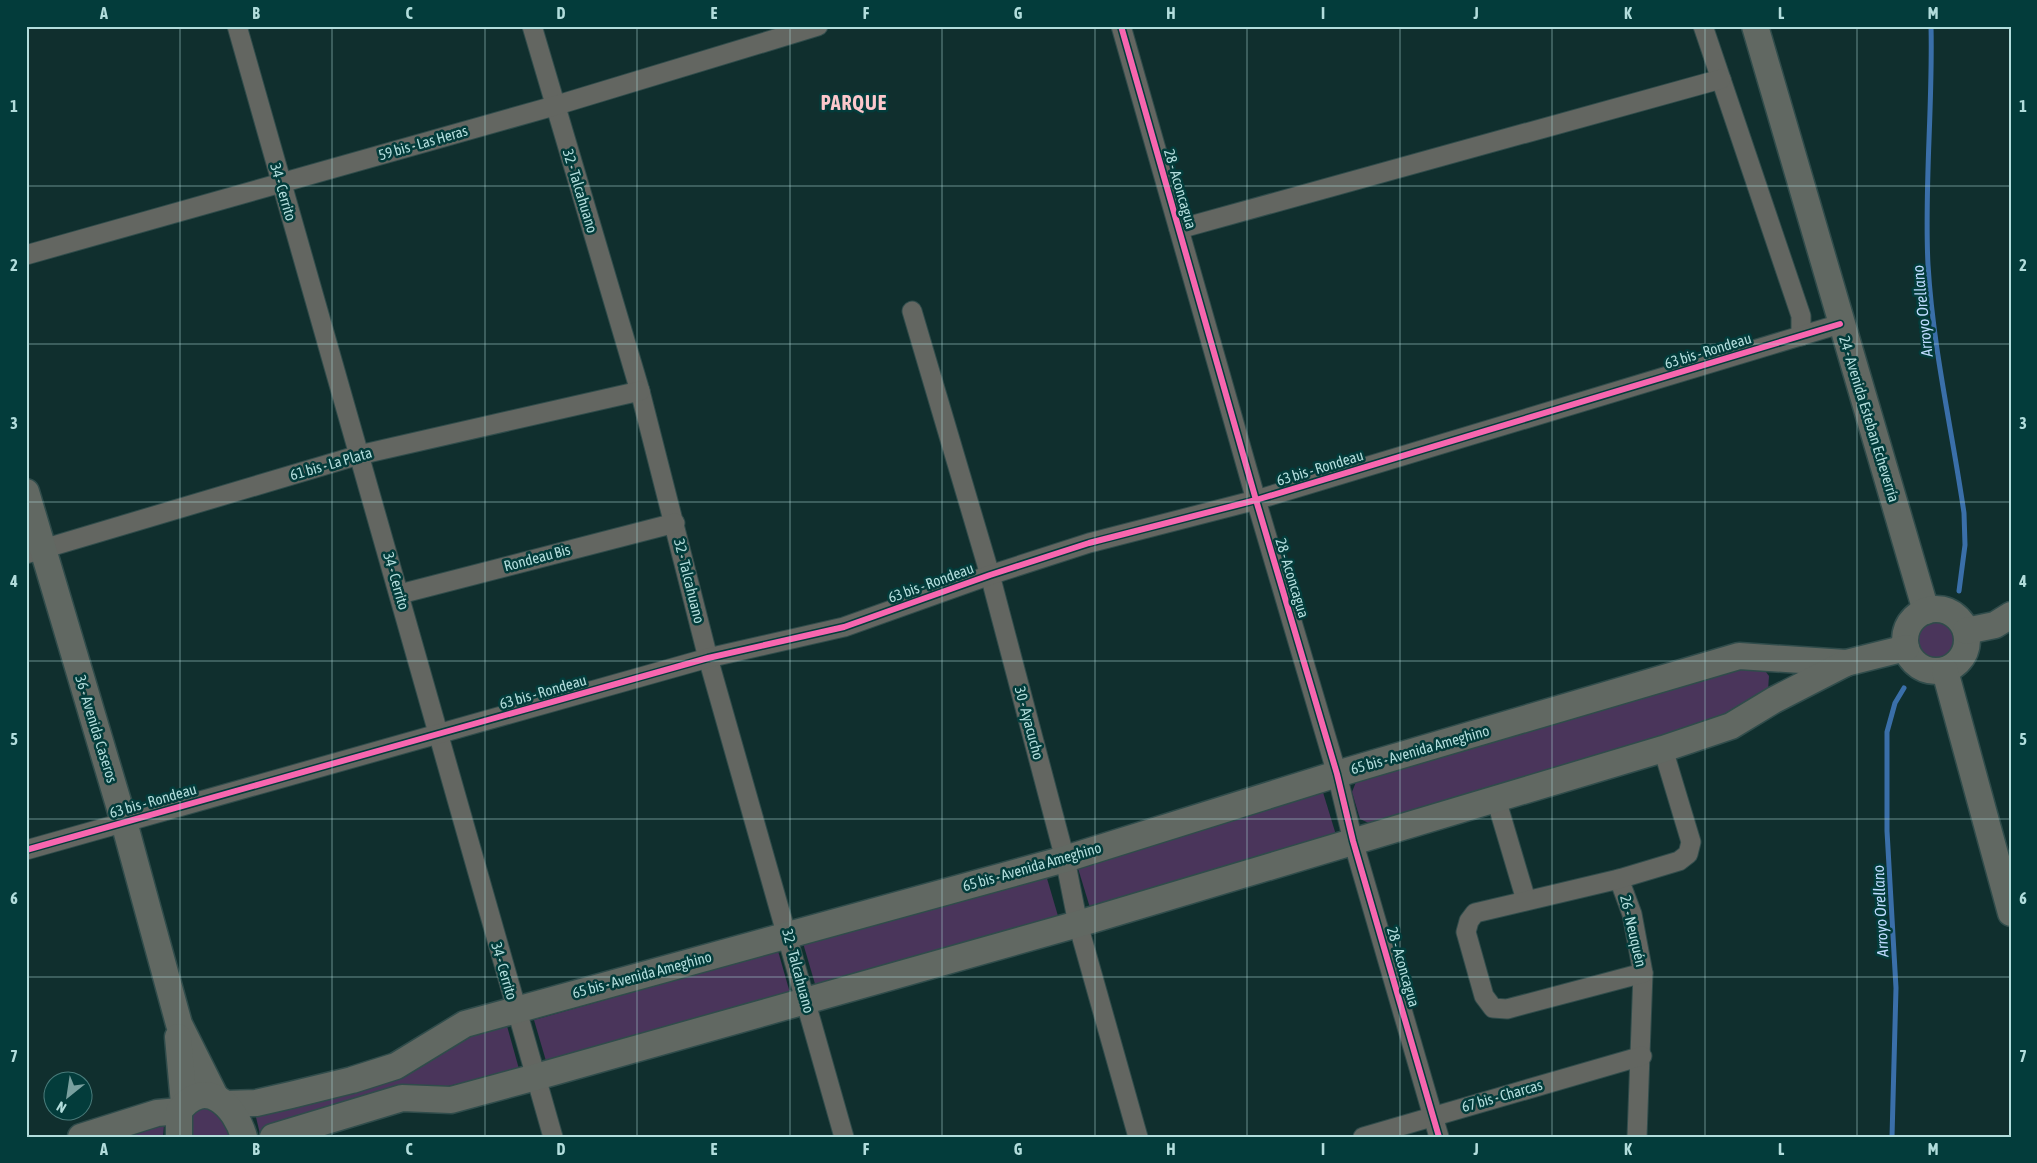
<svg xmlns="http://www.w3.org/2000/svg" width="2037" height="1163" font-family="'Asap Condensed',sans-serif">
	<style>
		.green { fill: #4a355b }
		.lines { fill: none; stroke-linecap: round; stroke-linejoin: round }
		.stream { stroke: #3a6fa9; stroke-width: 5 }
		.street-casing { stroke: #304c4b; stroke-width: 21 }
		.secondary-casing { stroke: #304c4b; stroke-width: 29 }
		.street { stroke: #636661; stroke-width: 19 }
		.secondary { stroke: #616862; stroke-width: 26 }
		.cycleway-casing { stroke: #033c3b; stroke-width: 9 }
		.cycleway { stroke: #f766af; stroke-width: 6 }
		.grid { fill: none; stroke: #b2dddc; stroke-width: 1; stroke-opacity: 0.55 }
		.labels { text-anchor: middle; stroke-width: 5; stroke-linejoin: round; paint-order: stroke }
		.street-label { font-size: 15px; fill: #b2dddc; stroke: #033c3b }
		.water-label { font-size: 16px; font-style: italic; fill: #bedbff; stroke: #033c3b }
		.district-label { font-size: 20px; font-weight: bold; letter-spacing: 1px; fill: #fcc7cb; stroke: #033c3b }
		.neatline { fill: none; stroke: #b2dddc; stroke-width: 2 }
		.grid-label { font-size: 16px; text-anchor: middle; font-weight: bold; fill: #b2dddc }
	</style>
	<rect width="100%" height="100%" fill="#102f2e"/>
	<!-- green -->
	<g class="green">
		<circle cx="1935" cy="641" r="19"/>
		<polygon points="1749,666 1763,668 1769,676 1768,690 1736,716 1371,824 1360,819 1352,792 1356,782"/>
		<polygon points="1322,789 1336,835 1091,911 1077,865"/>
		<polygon points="1046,875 1058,916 815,984 803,943"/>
		<polygon points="778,951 790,993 546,1061 534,1020"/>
		<polygon points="507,1026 519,1069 440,1088 416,1085 260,1134 255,1113 457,1039"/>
		<path d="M202 1104 215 1108 237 1137H189C189 1122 189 1113 202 1104Z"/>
		<polygon points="164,1125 163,1137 123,1137"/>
	</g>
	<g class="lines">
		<!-- stream -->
		<g class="stream">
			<path d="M1931 26C1933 106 1924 186 1928 265 1933 349 1952 430 1964 513L1965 545 1959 591"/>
			<polyline points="1892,1137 1896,988 1887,831 1887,732 1895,703 1904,688"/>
		</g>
		<!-- street casing -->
		<g class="street-casing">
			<g id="street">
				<polyline points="237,26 553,1137"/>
				<polyline points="532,26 640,391 708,658 844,1137"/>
				<polyline points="1121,26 1256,500 1337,774 1353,841 1439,1137"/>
				<polyline points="1703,26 1801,316 1801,336"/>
				<polyline points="1179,229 1721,79"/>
				<polyline points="26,255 554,106 818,26"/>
				<polyline points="912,311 990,575 1065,859 1078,924 1138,1137"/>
				<polyline points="26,554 359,455 640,391"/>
				<polyline points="400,594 675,523"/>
				<polyline points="1496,799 1526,900"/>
				<polyline points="26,850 708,658 844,627 990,575 1089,543 1256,500 1840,324"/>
				<polyline points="1619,879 1632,914 1643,973 1637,1137"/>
				<polyline points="1643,973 1507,1009 1493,1008 1484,996 1466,932 1469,921 1475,913 1619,879 1679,861 1688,854 1691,842 1663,749"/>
				<polyline points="1363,1137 1642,1056"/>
			</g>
		</g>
		<!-- secondary casing -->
		<g class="secondary-casing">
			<g id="secondary">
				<polyline points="1755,26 1926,611"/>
				<polyline points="26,492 124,822 179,1024 215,1096"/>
				<circle cx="1936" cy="640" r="31"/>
				<polyline points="1966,631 1995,625 2011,615"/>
				<polyline points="1945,671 2011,913"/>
				<polyline points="178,1037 184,1104"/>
				<polyline points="225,1104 256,1103 291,1095 352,1080 396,1066 465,1024 1065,859 1337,774 1739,656 1846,663"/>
				<polyline points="81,1137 157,1113 179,1111"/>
				<path d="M179 1137V1111C205 1076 235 1105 244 1137"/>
				<polyline points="273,1137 402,1098 451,1100 536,1077 1078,924 1663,749 1731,726 1774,700 1846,663 1906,648"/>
			</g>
		</g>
		<!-- street -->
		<use href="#street" class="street"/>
		<!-- secondary -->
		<use href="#secondary" class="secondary"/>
		<!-- cycleway casing -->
		<g class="cycleway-casing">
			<g id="cycleway">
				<polyline points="1121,26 1256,500 1337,774 1353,841 1439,1137"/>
				<polyline points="26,850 708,658 844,627 990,575 1089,543 1256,500 1840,324"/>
			</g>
		</g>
		<!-- cycleway -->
		<use href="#cycleway" class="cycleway"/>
	</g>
	<!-- grid -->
	<path class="grid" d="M180 26V1137M332 26V1137M485 26V1137M637 26V1137M790 26V1137M942 26V1137M1095 26V1137M1247 26V1137M1400 26V1137M1552 26V1137M1705 26V1137M1857 26V1137M26 186H2011M26 344H2011M26 502H2011M26 661H2011M26 819H2011M26 977H2011"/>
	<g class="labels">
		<!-- street labels -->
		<g class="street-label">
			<text transform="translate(423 143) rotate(-16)" y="5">59 bis - Las Heras</text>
			<text transform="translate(1180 189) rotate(74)" y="5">28 - Aconcagua</text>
			<text transform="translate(580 191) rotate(73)" y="5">32 - Talcahuano</text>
			<text transform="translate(283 192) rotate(74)" y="5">34 - Cerrito</text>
			<text transform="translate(1708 351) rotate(-17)" y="5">63 bis - Rondeau</text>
			<text transform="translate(1869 419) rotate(73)" y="5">24 - Avenida Esteban Echeverría</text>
			<text transform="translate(331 464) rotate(-16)" y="5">61 bis - La Plata</text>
			<text transform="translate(1320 468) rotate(-17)" y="5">63 bis - Rondeau</text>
			<text transform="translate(537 558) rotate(-15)" y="5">Rondeau Bis</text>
			<text transform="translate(1292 578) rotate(73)" y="5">28 - Aconcagua</text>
			<text transform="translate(396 581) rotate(74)" y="5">34 - Cerrito</text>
			<text transform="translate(689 581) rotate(76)" y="5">32 - Talcahuano</text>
			<text transform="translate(931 583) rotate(-20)" y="5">63 bis - Rondeau</text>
			<text transform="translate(543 692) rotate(-16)" y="5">63 bis - Rondeau</text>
			<text transform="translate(1029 723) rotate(75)" y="5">30 - Ayacucho</text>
			<text transform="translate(96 729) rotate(73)" y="5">36 - Avenida Caseros</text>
			<text transform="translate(1420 750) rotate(-16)" y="5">65 bis - Avenida Ameghino</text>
			<text transform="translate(153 801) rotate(-16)" y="5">63 bis - Rondeau</text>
			<text transform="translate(1032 867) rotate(-16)" y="5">65 bis - Avenida Ameghino</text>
			<text transform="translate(1633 931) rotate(77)" y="5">26 - Neuquén</text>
			<text transform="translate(1403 967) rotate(74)" y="5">28 - Aconcagua</text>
			<text transform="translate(504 971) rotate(74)" y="5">34 - Cerrito</text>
			<text transform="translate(798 971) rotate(75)" y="5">32 - Talcahuano</text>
			<text transform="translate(642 975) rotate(-15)" y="5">65 bis - Avenida Ameghino</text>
			<text transform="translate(1502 1096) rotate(-16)" y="5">67 bis - Charcas</text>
		</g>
		<!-- water labels -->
		<g class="water-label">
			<text transform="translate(1922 311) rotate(-96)" y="6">Arroyo Orellano</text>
			<text transform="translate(1880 911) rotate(-93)" y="6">Arroyo Orellano</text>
		</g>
		<!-- district labels -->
		<g class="district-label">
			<text x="854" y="110">PARQUE</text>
		</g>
	</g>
	<!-- border -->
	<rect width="2037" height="1163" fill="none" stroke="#033c3b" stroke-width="55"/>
	<!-- north arrow -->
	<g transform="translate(68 1096) rotate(210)"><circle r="24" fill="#033c3b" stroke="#497c7b"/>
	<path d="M0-4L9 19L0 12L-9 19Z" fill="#79a09f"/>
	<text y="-8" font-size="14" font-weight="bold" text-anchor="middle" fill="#b2dddc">N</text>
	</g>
	<rect x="28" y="28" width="1982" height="1108" class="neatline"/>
	<g class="grid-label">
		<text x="104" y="19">A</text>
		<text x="256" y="19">B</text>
		<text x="409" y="19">C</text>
		<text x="561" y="19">D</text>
		<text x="714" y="19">E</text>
		<text x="866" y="19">F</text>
		<text x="1018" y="19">G</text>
		<text x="1171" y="19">H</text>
		<text x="1323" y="19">I</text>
		<text x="1476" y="19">J</text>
		<text x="1628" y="19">K</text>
		<text x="1781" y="19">L</text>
		<text x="1933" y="19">M</text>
		<text x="14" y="112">1</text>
		<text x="2023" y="112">1</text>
		<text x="14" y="271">2</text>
		<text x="2023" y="271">2</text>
		<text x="14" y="429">3</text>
		<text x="2023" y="429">3</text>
		<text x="14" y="587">4</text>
		<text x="2023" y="587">4</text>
		<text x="14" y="745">5</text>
		<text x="2023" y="745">5</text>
		<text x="14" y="904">6</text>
		<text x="2023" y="904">6</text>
		<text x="14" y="1062">7</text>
		<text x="2023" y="1062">7</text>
		<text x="104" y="1155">A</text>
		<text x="256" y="1155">B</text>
		<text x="409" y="1155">C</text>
		<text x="561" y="1155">D</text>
		<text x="714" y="1155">E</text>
		<text x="866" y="1155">F</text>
		<text x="1018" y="1155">G</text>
		<text x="1171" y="1155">H</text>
		<text x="1323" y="1155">I</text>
		<text x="1476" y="1155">J</text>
		<text x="1628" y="1155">K</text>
		<text x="1781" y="1155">L</text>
		<text x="1933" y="1155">M</text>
	</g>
</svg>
